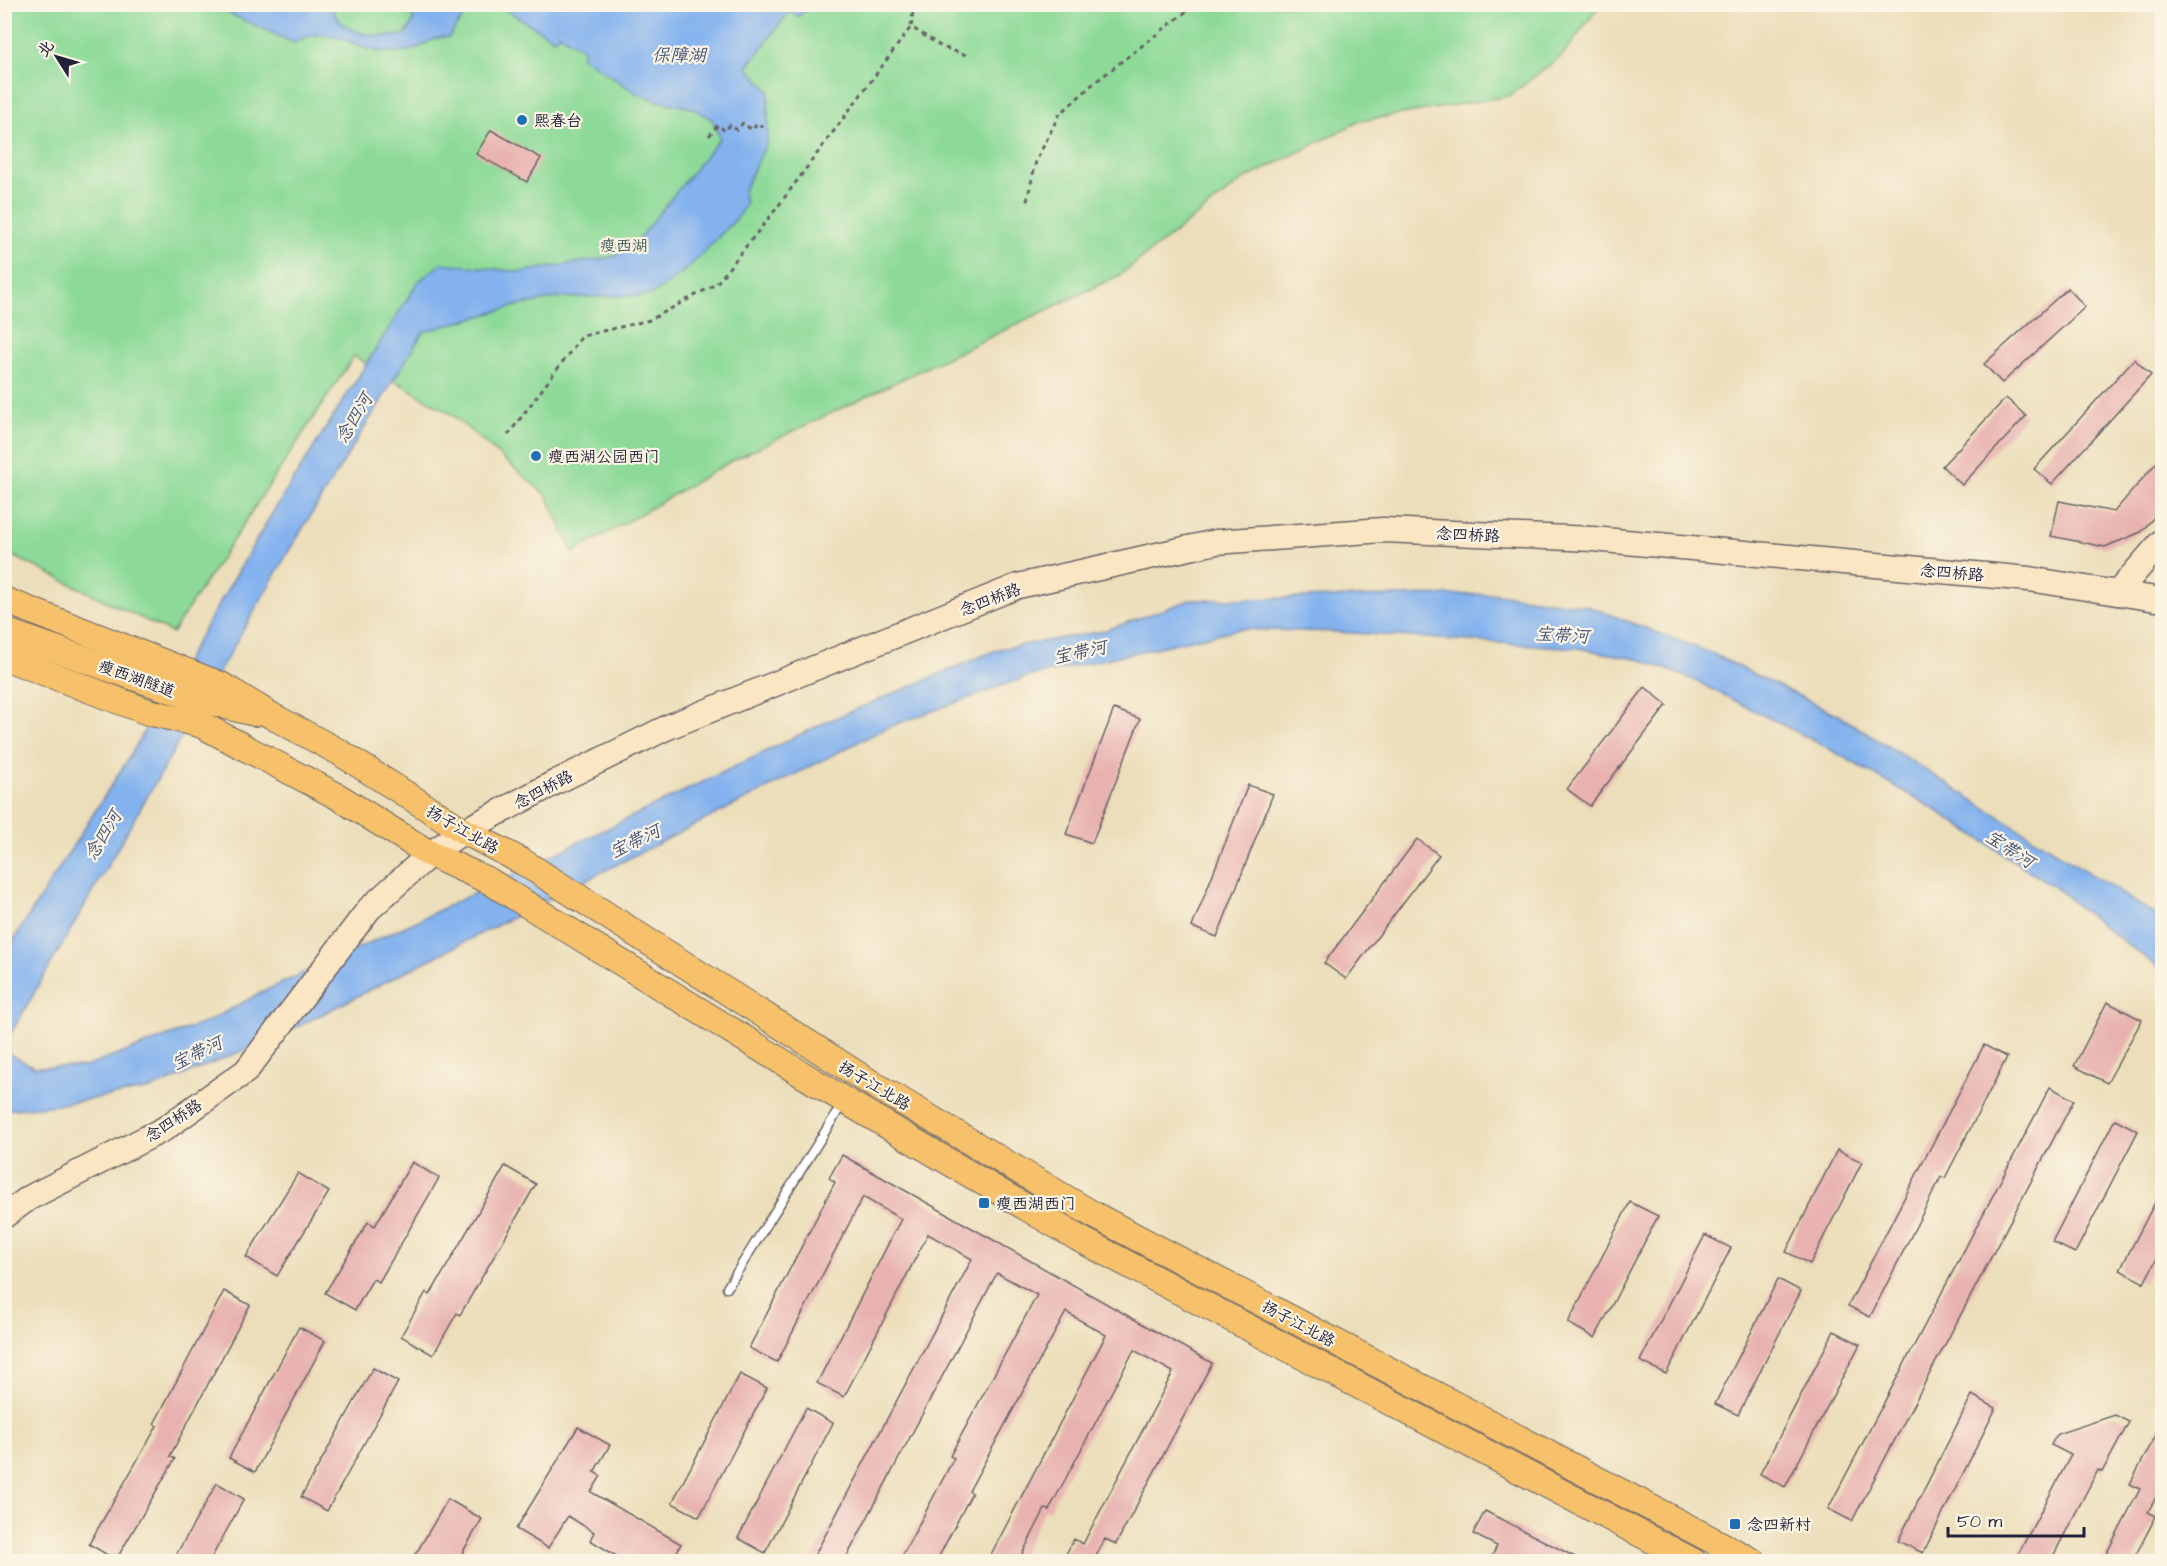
<svg xmlns="http://www.w3.org/2000/svg" width="2167" height="1566" font-family="'Architects Daughter','LXGW WenKai TC',sans-serif">
<rect width="100%" height="100%" fill="#fcf5e5"/>
<filter id="ink" filterUnits="userSpaceOnUse"><feTurbulence type="fractalNoise" baseFrequency=".0167" numOctaves="2"/><feDisplacementMap in="SourceGraphic" scale="12" xChannelSelector="R" yChannelSelector="G"/><feConvolveMatrix kernelMatrix="1 2 1 2 8 2 1 2 1" color-interpolation-filters="sRGB"/></filter>
<filter id="wash" filterUnits="userSpaceOnUse"><feTurbulence type="fractalNoise" baseFrequency=".008" numOctaves="4" result="noise"/><feDisplacementMap in="SourceGraphic" scale="24" xChannelSelector="R" yChannelSelector="G"/><feGaussianBlur stdDeviation="1.35" result="paint"/><feColorMatrix in="noise" values="0 0 0 0 0 0 0 0 0 0 0 0 0 0 0 0 0 1.4 0 .05"/><feComposite in="paint" operator="in"/></filter>
<g filter="url(#wash)">
<rect width="100%" height="100%" fill="#ecdeba"/>
<polygon fill="#8dda98" stroke="#587e6a" stroke-width="1.5" points="4,5 1600,5 1563,55 1509,96 1360,121 1243,180 1120,275 733,460 573,553 547,496 451,414 354,356 172,633 5,552"/>
<g fill="#83b2ee" stroke="#526a94" stroke-width="1.5">
<polygon points="496,4 812,5 799,16 789,12 747,67 769,90 767,142 743,192 746,203 737,218 688,268 652,295 557,298 516,306 423,332 290,549 10,1035 9,1054 34,1067 85,1067 209,1021 260,993 419,920 826,722 999,649 1103,631 1190,600 1497,594 1587,606 1711,653 1838,715 2162,919 2162,970 2079,908 2062,892 1936,810 1826,747 1694,680 1642,660 1578,648 1337,632 1239,629 1026,677 886,728 285,1033 151,1089 50,1106 5,1110 4,955 130,756 268,520 418,282 442,263 520,272 613,257 633,246 720,138 712,119 692,108 658,101 636,93 581,56 584,50 559,34 554,39"/>
<path d="M202,5H331C339,36 378,38 405,35L413,22L412,5H471L449,37C431,37 433,41 419,47C409,52 398,52 387,52C350,51 334,20 294,43L219,9Z"/>
</g>
<g id="blocks">
<g fill="#e8b2b0">
<polygon points="491,130 541,158 527,182 476,154"/>
<polygon points="2068,288 2085,307 2002,383 1984,364"/>
<polygon points="2134,359 2151,375 2052,484 2034,469"/>
<polygon points="2006,398 2026,416 1962,485 1942,466"/>
<polygon points="2163,455 2163,507 2141,532 2105,547 2051,536 2059,501 2114,512"/>
<polygon points="1645,687 1667,705 1590,806 1567,789"/>
<polygon points="1114,709 1140,719 1092,843 1066,834"/>
<polygon points="1248,785 1273,794 1217,937 1192,927"/>
<polygon points="1417,839 1439,855 1346,979 1324,963"/>
<polygon points="2107,1002 2142,1020 2107,1083 2074,1066"/>
<polygon points="1984,1045 2007,1057 1945,1178 1941,1177 1870,1317 1848,1306"/>
<polygon points="2050,1087 2074,1100 1852,1521 1828,1509"/>
<polygon points="2115,1119 2138,1131 2075,1253 2052,1242"/>
<polygon points="1837,1150 1862,1162 1810,1264 1786,1252"/>
<polygon points="842,1155 1212,1363 1116,1544 1105,1539 1093,1562 1062,1562 1074,1539 1083,1544 1173,1372 1134,1350 1049,1510 1045,1509 1018,1562 987,1562 1106,1335 1066,1312 969,1491 972,1493 936,1562 899,1562 954,1458 950,1456 1037,1295 997,1273 844,1562 811,1562 972,1259 928,1234 844,1397 817,1383 901,1219 863,1197 777,1362 749,1348 835,1182 829,1178"/>
<polygon points="412,1162 439,1178 379,1282 373,1279 355,1310 325,1293 368,1222 375,1226"/>
<polygon points="505,1166 536,1184 460,1315 457,1313 433,1355 401,1336 426,1292 430,1295"/>
<polygon points="298,1173 329,1192 277,1276 246,1257"/>
<polygon points="2163,1187 2163,1247 2144,1283 2120,1270"/>
<polygon points="1630,1202 1658,1216 1595,1338 1568,1323"/>
<polygon points="1705,1235 1731,1248 1666,1374 1640,1361"/>
<polygon points="1778,1279 1801,1291 1738,1415 1715,1404"/>
<polygon points="224,1291 250,1305 170,1456 175,1459 116,1560 89,1544 157,1426 154,1424"/>
<polygon points="299,1327 325,1341 255,1472 229,1458"/>
<polygon points="1834,1331 1860,1344 1785,1487 1760,1474"/>
<polygon points="373,1368 398,1382 327,1511 301,1497"/>
<polygon points="740,1374 767,1388 699,1517 672,1503"/>
<polygon points="1972,1395 1996,1408 1923,1553 1898,1541"/>
<polygon points="806,1408 833,1423 765,1553 738,1538"/>
<polygon points="2115,1415 2129,1422 2102,1472 2098,1470 2050,1562 2014,1562 2071,1455 2051,1445 2057,1434"/>
<polygon points="2163,1422 2163,1484 2148,1512 2156,1516 2132,1562 2102,1562 2140,1489 2130,1484"/>
<polygon points="578,1427 610,1445 594,1472 601,1476 591,1492 681,1544 671,1562 626,1562 590,1540 594,1532 568,1516 548,1548 516,1529"/>
<polygon points="217,1483 244,1499 209,1562 172,1562"/>
<polygon points="448,1499 482,1519 457,1562 411,1562"/>
<polygon points="1485,1511 1585,1562 1489,1562 1497,1546 1473,1534"/>
</g>
</g>
</g>
<g filter="url(#ink)">
<use href="#blocks" fill-opacity="0" stroke="#696467" stroke-width="1.5"/>
<g fill="none" stroke-linecap="round" stroke-linejoin="round">
<g stroke="#696467" stroke-width="11">
<polyline id="lane" points="727,1288 843,1103"/>
</g>
<g stroke="#696467" stroke-width="27">
<g id="secondary">
<polyline points="2117,593 2162,541"/>
<polyline points="4,1216 29,1198 164,1129 246,1071 369,909 430,854 464,831 556,782 668,727 1018,586 1216,542 1383,530 1593,539 2029,579 2162,600"/>
</g>
</g>
<g stroke="#696467" stroke-width="28">
<g id="primary">
<polyline points="4,600 221,685 272,716 339,752 464,831 523,862 871,1083 1094,1215 1754,1562"/>
<path d="M4,631C88,659 169,694 255,713"/>
<polyline points="4,657 148,712 200,724 337,796 430,854 489,881 844,1100 1078,1238 1694,1562"/>
</g>
</g>
<g stroke="#696467" stroke-width="3" stroke-dasharray="4.5 4.5" stroke-linecap="butt">
<polyline points="914,4 911,27 942,47 966,55"/>
<polyline points="709,136 718,125 725,131 730,125 737,130 743,123 752,130 758,123 765,129"/>
<polyline points="1027,201 1036,161 1059,115 1094,83 1196,4"/>
<polyline points="508,435 582,336 650,320 716,284 776,209 911,27"/>
</g>
<use href="#lane" stroke="#fff" stroke-width="8"/>
<use href="#secondary" stroke="#fbe6c4" stroke-width="24"/>
<use href="#primary" stroke="#f6c16b" stroke-width="26"/>
</g>
</g>
<g fill="#1f6fb2" stroke="#fcf5e5" stroke-width="2">
<circle cx="522" cy="120" r="6"/>
<circle cx="536" cy="456" r="6"/>
<rect x="978" y="1197" width="12" height="12" rx="3"/>
<rect x="1729" y="1518" width="12" height="12" rx="3"/>
</g>
<g text-anchor="middle" stroke-width="4.5" stroke-linejoin="round" paint-order="stroke">
<g font-size="16" fill="#22223b" stroke="#fcf5e5" text-anchor="start">
<text x="534" y="126">熙春台</text>
<text x="548" y="462">瘦西湖公园西门</text>
<text x="996" y="1209">瘦西湖西门</text>
<text x="1747" y="1530">念四新村</text>
</g>
<g font-size="16" fill="#425957" stroke="#fcf5e5">
<text x="624" y="251">瘦西湖</text>
</g>
<g font-size="16" fill="#22223b" stroke="#fcf5e5">
<text transform="translate(1468 534) rotate(3)" y="6">念四桥路</text>
<text transform="translate(1952 572) rotate(5)" y="6">念四桥路</text>
<text transform="translate(990 599) rotate(-21)" y="6">念四桥路</text>
<text transform="translate(137 678) rotate(20)" y="6">瘦西湖隧道</text>
<text transform="translate(543 789) rotate(-28)" y="6">念四桥路</text>
<text transform="translate(463 829) rotate(30)" y="6">扬子江北路</text>
<text transform="translate(875 1085) rotate(31)" y="6">扬子江北路</text>
<text transform="translate(173 1120) rotate(-33)" y="6">念四桥路</text>
<text transform="translate(1299 1323) rotate(28)" y="6">扬子江北路</text>
</g>
<g font-size="18" font-style="italic" fill="#44547a" stroke="#fcf5e5">
<text x="679" y="61">保障湖</text>
<text transform="translate(354 418) rotate(-59)" y="6">念四河</text>
<text transform="translate(1562 635) rotate(3)" y="6">宝带河</text>
<text transform="translate(1080 652) rotate(-12)" y="6">宝带河</text>
<text transform="translate(103 835) rotate(-59)" y="6">念四河</text>
<text transform="translate(635 841) rotate(-26)" y="6">宝带河</text>
<text transform="translate(2010 849) rotate(33)" y="6">宝带河</text>
<text transform="translate(197 1053) rotate(-26)" y="6">宝带河</text>
</g>
</g>
<rect width="2167" height="1566" fill="none" stroke="#fcf5e5" stroke-width="24"/>
<g transform="translate(57 57) rotate(307)" stroke="#fcf5e5" stroke-width="4.5" paint-order="stroke">
<path d="M0-4.5L10 22L0 15L-10 22Z" fill="#22223b"/>
<text y="-9" font-size="16" font-weight="bold" text-anchor="middle" fill="#22223b">北</text>
</g>
<path d="M1948 1527v9h136v-9" fill="none" stroke="#22223b" stroke-width="3"/>
<text x="1957" y="1527" font-size="18" fill="#22223b" stroke="#fcf5e5" stroke-width="4.5" paint-order="stroke">50 m</text>
</svg>
